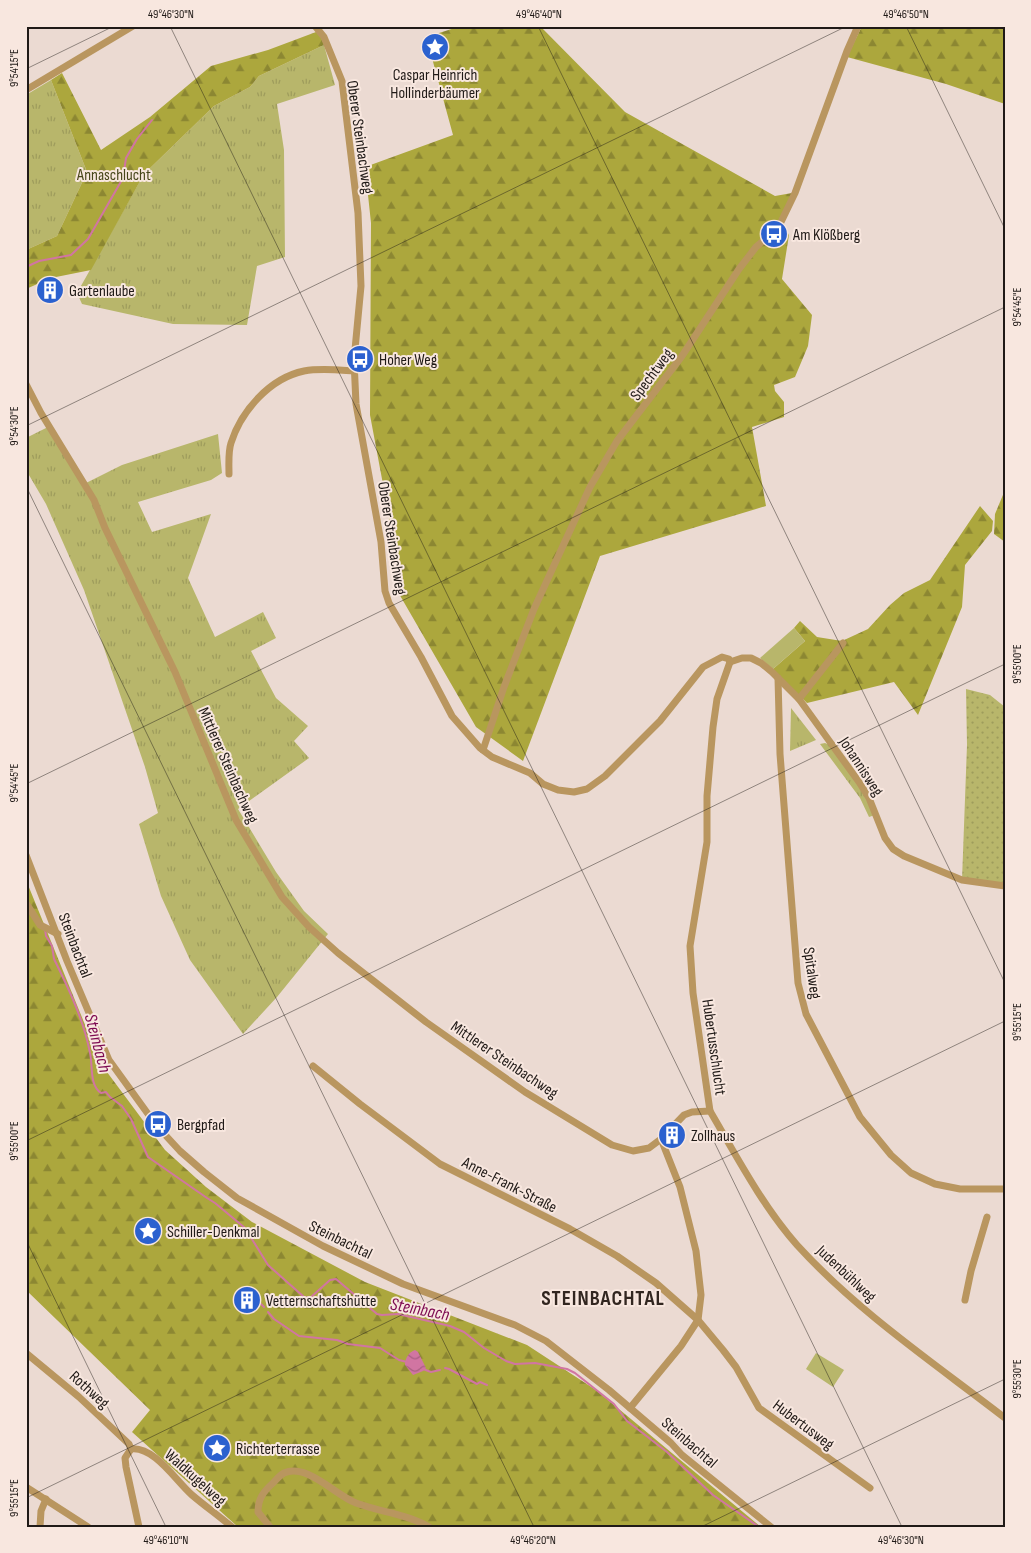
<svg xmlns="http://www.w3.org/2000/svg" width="1031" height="1553" font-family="'Sofia Sans Condensed',sans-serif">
<defs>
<pattern id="grass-tufts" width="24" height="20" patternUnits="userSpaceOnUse" patternTransform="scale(1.25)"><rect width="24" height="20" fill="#b8b66b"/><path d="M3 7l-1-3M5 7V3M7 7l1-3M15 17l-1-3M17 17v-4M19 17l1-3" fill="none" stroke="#9e9c5c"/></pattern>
<pattern id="forest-firs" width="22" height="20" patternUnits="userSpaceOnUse" patternTransform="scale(1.25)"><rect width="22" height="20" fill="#aca73d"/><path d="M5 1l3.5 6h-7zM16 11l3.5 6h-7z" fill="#8c8732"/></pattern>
<pattern id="garden-dots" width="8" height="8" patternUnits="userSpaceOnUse" patternTransform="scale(1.25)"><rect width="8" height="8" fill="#b8b66b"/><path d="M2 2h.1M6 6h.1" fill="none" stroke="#9e9c5c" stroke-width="1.8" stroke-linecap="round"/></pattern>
<pattern id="water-waves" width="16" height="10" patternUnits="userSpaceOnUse" patternTransform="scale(1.25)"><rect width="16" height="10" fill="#d175a2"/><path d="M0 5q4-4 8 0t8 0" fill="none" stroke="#a95f83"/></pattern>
</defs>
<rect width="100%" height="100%" fill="#ebdad2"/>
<g fill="url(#grass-tufts)">
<polygon points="324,45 335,85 277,104 284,150 285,257 257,266 247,325 173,324 82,304 77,293 144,174 214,106 250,87 259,76"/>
<polygon points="51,80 87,172 57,236 26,250 26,95"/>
<polygon points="48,427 86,483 122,465 218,434 222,473 211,480 138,502 152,532 211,514 188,578 215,637 263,612 276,638 251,651 276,698 308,726 294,741 309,758 238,809 276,872 304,911 328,934 277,997 243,1034 190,960 161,896 139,824 158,813 145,767 84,590 46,504 26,470 26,438"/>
<polygon points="791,708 816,740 790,751"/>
<polygon points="825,743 832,746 859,782 875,815 869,817 860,798 820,744"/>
</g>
<g fill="url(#forest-firs)">
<polygon points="461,26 540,26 625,112 775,196 792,193 780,219 789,235 782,279 812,315 808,346 795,377 774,385 775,391 784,402 784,417 752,427 766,506 600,556 523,761 476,727 398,592 388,511 370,415 371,223 365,167 453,135 432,58 439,33"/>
<polygon points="862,26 1005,26 1005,104 946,84 847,57"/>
<polygon points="316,32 321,37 324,45 259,76 250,87 214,106 144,174 91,270 51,278 26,289 26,250 57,236 87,172 51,80 62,73 101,150 150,117 211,66 268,50"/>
<polygon points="1005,490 1005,542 994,534 995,514"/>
<polygon points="980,506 993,521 992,531 965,565 962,607 918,715 894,682 807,703 773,669 805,641 794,628 800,621 817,637 842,641 868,629 890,605 904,593 930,580"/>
<polygon points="26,880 101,1064 165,1150 206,1187 252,1222 365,1282 527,1345 596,1390 761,1527 238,1527 132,1432 150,1410 26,1290"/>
</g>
<g fill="#b8b66b">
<polygon points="794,628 805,641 773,669 760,658"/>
<polygon points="816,1353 844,1370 833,1387 806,1369"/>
</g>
<polygon fill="url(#garden-dots)" points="966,689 990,695 1005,707 1005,886 962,880 967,745"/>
<path fill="url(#water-waves)" d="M415,1350L418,1352L426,1368L423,1371L413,1375L405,1365C405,1358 409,1352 415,1350Z"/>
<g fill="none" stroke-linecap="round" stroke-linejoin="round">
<g stroke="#d175a2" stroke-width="2">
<polyline points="26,267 39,261 71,255 88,239 123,178 126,158 137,139 152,120"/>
<path d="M45,929L46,936L52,946L54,959C69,989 84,1021 90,1053C93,1065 89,1085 101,1093L106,1092L110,1097L122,1106L131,1119L148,1157L207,1198L215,1203L245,1228L268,1265L304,1297L310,1298L330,1280L336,1279L377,1314L382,1315L398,1314L450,1326L464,1332L484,1348L506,1361L515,1364L535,1363L567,1369L575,1373L614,1404L627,1421L667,1452L713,1495L759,1527"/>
<polyline points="254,1296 258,1299"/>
<polyline points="261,1304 264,1307"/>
<polyline points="268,1312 274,1319 299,1336 337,1340 348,1344 380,1348 399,1360 407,1362"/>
<polyline points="445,1368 449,1369 477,1384 480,1382 487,1385"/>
<polyline points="423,1369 431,1372 440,1370"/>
</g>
<g stroke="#b9965f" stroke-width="7">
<polyline points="315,26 324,37 342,81 358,213 361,286 354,360 356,404 381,542 385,591 389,603 421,657 452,716 480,748 492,757 530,773 543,784 558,790 574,792 587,789 605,776 660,721 703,667 722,657 729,659 730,662"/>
<polyline points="26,90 133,26"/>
<polyline points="26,384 41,413 94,500 105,528 175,672 236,820 282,897 309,927 338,953 426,1022 525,1092 612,1145 633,1151 649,1148 661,1139"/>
<path d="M229,474C229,465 228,452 231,443C241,411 270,378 304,371C321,368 338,370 354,371"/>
<polyline points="730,662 742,658 751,658 761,663 772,672 799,699 859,782 869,798 885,838 893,849 904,856 962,880 1005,886"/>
<polyline points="778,678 780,754 798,983 806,1014 860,1117 891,1155 911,1173 935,1184 960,1189 1005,1189"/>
<polyline points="799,699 843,643"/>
<polyline points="483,750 504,687 534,609 590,487 617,441 682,356 739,269 756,247 775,231 781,222 795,193 847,51 858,26"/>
<polyline points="26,855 67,961 109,1060 156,1125 180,1151 204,1172 237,1198 323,1246 403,1284 515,1325 546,1341 609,1390 671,1443 682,1455 771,1527"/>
<polyline points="26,903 40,925 58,934"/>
<polyline points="313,1066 360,1104 440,1164 570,1229 617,1256 656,1283 698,1320 723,1350 736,1367 759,1408 870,1488"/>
<path d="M710,1111C737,1157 762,1205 797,1245C858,1312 934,1363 1005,1418"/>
<polyline points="965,1300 971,1271 987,1217"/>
<polyline points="26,1353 79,1397 129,1444 131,1449"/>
<polyline points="630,1408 681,1346 698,1320 701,1295 696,1251 680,1187 661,1139 684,1115 692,1112 710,1111 693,993 690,946 707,842 707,796 713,727 717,699 730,662"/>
<path d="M131,1449C154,1446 176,1481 192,1495C205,1506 219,1516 232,1527"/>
<polyline points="131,1449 125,1458 126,1467 139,1527"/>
<polyline points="26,1487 88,1527"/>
<polyline points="40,1527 41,1511 46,1499"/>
<path d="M270,1527L258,1512C258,1499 263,1492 273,1483C276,1480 280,1475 284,1473C307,1463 335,1495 356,1503C380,1512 407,1514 429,1527"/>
</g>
</g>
<path fill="none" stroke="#201a17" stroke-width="1" stroke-opacity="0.45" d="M170,26L902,1527M538,26L1005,983M906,26L1005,229M26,69L114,26M26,426L847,26M26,486L534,1527M26,784L1005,307M26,1141L1005,664M26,1240L166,1527M26,1498L1005,1021M701,1527L1005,1379"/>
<defs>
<g id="sight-disc" transform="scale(1.4375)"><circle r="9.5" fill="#2b61cf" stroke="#f8e7df"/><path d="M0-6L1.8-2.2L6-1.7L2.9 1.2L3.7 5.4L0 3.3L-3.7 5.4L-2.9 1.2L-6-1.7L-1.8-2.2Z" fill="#fff"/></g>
<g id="bus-disc" transform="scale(1.4375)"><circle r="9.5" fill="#2b61cf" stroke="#f8e7df"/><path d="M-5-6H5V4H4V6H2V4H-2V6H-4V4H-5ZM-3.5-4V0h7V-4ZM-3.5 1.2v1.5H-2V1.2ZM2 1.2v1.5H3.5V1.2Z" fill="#fff"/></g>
<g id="building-disc" transform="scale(1.4375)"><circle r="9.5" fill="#2b61cf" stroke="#f8e7df"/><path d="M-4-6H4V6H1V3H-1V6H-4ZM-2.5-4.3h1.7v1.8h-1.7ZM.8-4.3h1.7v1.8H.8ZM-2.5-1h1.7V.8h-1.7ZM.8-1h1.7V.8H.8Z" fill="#fff"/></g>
</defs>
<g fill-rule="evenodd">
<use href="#sight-disc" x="435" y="47"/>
<use href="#bus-disc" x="774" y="234"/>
<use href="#building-disc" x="50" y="290"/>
<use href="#bus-disc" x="360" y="359"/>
<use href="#bus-disc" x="158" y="1124"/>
<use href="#building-disc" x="672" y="1135"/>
<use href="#sight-disc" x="148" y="1231"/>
<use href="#building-disc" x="247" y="1300"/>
<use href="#sight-disc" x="217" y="1448"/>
</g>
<g text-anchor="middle" stroke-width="4" stroke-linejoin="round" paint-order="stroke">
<g font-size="16" fill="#201a17" stroke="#f8e7df" text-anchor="start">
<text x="435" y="80" text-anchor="middle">Caspar Heinrich<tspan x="435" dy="18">Hollinderbäumer</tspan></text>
<text x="793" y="240">Am Klößberg</text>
<text x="69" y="296">Gartenlaube</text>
<text x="379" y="365">Hoher Weg</text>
<text x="177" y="1130">Bergpfad</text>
<text x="691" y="1141">Zollhaus</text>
<text x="167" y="1237">Schiller-Denkmal</text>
<text x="266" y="1306">Vetternschaftshütte</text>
<text x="236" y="1454">Richterterrasse</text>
</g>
<g font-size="16" fill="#201a17" stroke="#f8e7df">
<text transform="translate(361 137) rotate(82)" y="6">Oberer Steinbachweg</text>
<text transform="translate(651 374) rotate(-53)" y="6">Spechtweg</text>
<text transform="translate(393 538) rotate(81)" y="6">Oberer Steinbachweg</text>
<text transform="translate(229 765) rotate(66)" y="6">Mittlerer Steinbachweg</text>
<text transform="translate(862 766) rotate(57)" y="6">Johannisweg</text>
<text transform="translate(76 945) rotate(69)" y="6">Steinbachtal</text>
<text transform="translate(813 973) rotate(82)" y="6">Spitalweg</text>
<text transform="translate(715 1047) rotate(82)" y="6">Hubertusschlucht</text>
<text transform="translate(505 1059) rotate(34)" y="6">Mittlerer Steinbachweg</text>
<text transform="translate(510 1184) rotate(27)" y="6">Anne-Frank-Straße</text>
<text transform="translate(341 1239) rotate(26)" y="6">Steinbachtal</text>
<text transform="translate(847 1273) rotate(43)" y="6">Judenbühlweg</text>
<text transform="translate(90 1389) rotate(42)" y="6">Rothweg</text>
<text transform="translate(804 1424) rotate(37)" y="6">Hubertusweg</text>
<text transform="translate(690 1442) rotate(41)" y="6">Steinbachtal</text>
<text transform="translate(196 1477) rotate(42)" y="6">Waldkugelweg</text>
</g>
<g font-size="16" fill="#47461a" stroke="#f8e7df">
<text x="114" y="180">Annaschlucht</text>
</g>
<g font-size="18" font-style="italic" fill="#7d0a51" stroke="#f8e7df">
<text transform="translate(98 1043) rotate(75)" y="6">Steinbach</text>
<text transform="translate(420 1309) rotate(11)" y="6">Steinbach</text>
</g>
<g font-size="21" font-weight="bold" letter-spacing="1" fill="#322620" stroke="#f8e7df">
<text x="603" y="1305">STEINBACHTAL</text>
</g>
</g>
<rect width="1031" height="1553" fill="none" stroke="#f8e7df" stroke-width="55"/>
<rect x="28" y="28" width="976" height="1498" fill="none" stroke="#201a17" stroke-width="2"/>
<g font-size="12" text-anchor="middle" fill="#201a17">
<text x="171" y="18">49°46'30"N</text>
<text x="539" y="18">49°46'40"N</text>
<text x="906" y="18">49°46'50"N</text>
<text transform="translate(14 68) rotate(-90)" y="4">9°54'15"E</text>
<text transform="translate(1017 307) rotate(-90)" y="4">9°54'45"E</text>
<text transform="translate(14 426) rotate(-90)" y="4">9°54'30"E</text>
<text transform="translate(1017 664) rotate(-90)" y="4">9°55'00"E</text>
<text transform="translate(14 783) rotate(-90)" y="4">9°54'45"E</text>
<text transform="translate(1017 1022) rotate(-90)" y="4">9°55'15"E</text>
<text transform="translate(14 1141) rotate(-90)" y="4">9°55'00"E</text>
<text transform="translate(1017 1379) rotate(-90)" y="4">9°55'30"E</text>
<text transform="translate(14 1498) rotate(-90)" y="4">9°55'15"E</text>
<text x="166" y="1544">49°46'10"N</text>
<text x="533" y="1544">49°46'20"N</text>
<text x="901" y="1544">49°46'30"N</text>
</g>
</svg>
